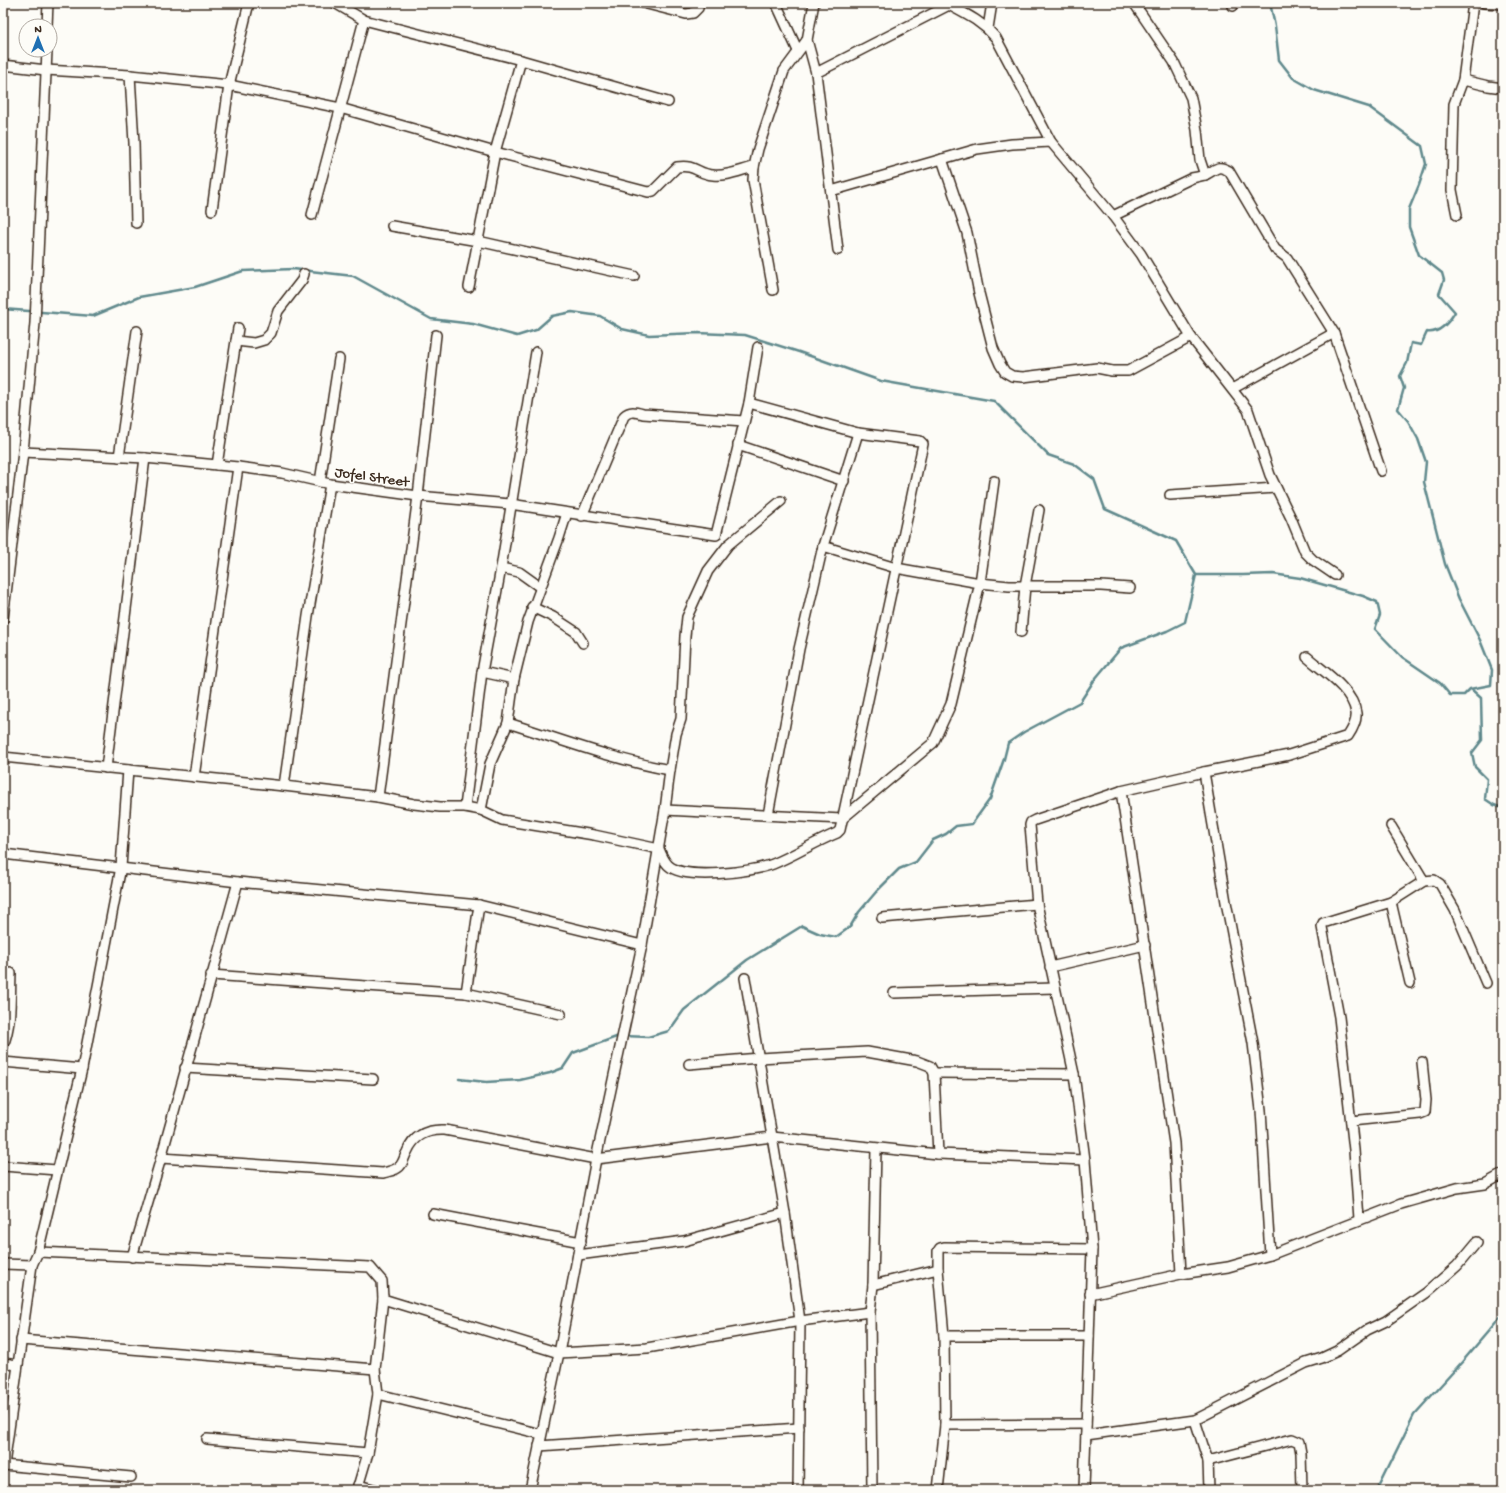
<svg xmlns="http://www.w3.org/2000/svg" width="1506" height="1493" font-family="'Gochi Hand',sans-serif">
<rect width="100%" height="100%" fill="#fdfcf7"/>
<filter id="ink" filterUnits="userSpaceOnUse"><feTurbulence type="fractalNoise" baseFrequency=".025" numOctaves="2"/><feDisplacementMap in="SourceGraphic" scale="8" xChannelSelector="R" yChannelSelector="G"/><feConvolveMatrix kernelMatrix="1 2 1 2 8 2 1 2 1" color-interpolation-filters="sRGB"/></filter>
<g filter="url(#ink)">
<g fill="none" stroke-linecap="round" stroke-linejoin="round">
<g stroke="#60898c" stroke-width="2.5">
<polyline points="3,309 93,316 139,297 195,287 243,271 293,269 353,276 431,319 473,324 517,336 536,330 552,316 572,312 600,316 622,329 649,335 698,333 745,335 799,352 881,381 994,401 1048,455 1074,464 1094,479 1105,509 1176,541 1196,575 1185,622 1167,631 1121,648 1095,679 1080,702 1024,732 1008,743 1004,759 990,799 972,824 956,826 946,834 933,840 916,862 899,869 876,892 859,912 850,927 836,937 820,934 802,926 747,960 684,1010 669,1031 648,1037 624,1036"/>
<path d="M1196,575H1243L1273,574L1300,578L1363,596L1377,602L1380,615L1375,629L1402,657L1440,683L1450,695H1464L1470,689L1491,685L1492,670L1480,640L1459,599L1445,564L1424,482L1426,462L1418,439L1408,421L1398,409L1404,388L1400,376L1407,363L1411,343L1421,345L1427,332C1440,334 1449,322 1455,312L1439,294L1444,280L1442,273L1419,255L1409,227V209L1419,185L1426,164L1422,146L1369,107L1314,90L1293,78L1279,60L1275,26L1270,3"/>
<polyline points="1471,689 1481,698 1482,740 1472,753 1475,767 1487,779 1485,799 1494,805 1503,808"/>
<polyline points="459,1079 486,1082 520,1080 550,1073 563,1068 573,1053 619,1036"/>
<polyline points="1377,1490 1414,1415 1462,1362 1503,1314"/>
</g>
<g stroke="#3b2a1e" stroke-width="12">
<g id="street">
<polyline points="335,3 364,20 521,60 668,102"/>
<polyline points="643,3 686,14 693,13 698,8 699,3"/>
<polyline points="776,3 798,51"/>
<polyline points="814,3 807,40 816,73 838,250"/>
<polyline points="1134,3 1174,62 1191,98 1197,130 1200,160 1205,175"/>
<polyline points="1232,3 1233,6"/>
<polyline points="1484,3 1503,4"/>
<path d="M949,5C968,15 982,22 996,38L1051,142"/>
<polyline points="47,26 48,3"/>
<polyline points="988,28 992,3"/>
<path d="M3,65L46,70L130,75L229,85L340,108L495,152L648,192L653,191L677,167C696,164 697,174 713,175C726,177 741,170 754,167"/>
<polyline points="816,73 953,3"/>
<polyline points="130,75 134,143 136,223"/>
<polyline points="1463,80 1488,86 1503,88"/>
<polyline points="942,159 967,233 979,293 993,348 1000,364 1005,372 1012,376 1023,377 1097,368 1112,371 1128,371 1191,337"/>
<polyline points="831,191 977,149 1012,144 1051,142 1113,216 1141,254 1191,337 1248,410 1270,475 1291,518 1305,552 1313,560 1335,575"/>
<polyline points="212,210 229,85 249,3"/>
<polyline points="312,215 364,20"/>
<polyline points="1457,215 1452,190 1454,104 1463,80 1473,3"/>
<path d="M1113,216L1192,178C1197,177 1201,176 1205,175C1216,170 1217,164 1229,171L1275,249L1287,258L1334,333L1381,471"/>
<polyline points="392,226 478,241 634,276"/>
<polyline points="469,287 495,152 521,60"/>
<polyline points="773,290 753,180 754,167 758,149 784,71 807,40"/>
<polyline points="236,341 254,343 264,340 271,333 278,311 302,280 304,274"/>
<polyline points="1232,389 1334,333"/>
<polyline points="738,445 844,481"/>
<polyline points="23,452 145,458 238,467 282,473 330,484 418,496 510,504 716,535 749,403 758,347"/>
<polyline points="119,457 137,331"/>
<polyline points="217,465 238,328"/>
<polyline points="320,482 339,359"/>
<polyline points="1170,495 1276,488"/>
<path d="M582,516L624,416C630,410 636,412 643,414L744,421"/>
<polyline points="823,546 896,568 980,583 1009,586 1101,586 1130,588"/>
<polyline points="501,568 519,572 540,587"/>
<polyline points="532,607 553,617 576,632 583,643"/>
<polyline points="3,619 23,452 35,323 47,50"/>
<polyline points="1021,632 1025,586 1039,510"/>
<polyline points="482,672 514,679 508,723"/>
<polyline points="514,679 528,622 559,538 567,513"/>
<path d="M3,757L284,786L378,797L414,804L440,807H465L481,810L502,820L594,835L659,849C661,854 664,861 668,865C684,881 753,872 773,864C795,855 815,842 837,833L840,830L923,444L920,441L858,433L749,403"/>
<polyline points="106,768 145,458"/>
<polyline points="1204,772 1226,902 1253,1043 1261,1110 1270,1255"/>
<polyline points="194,777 238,467"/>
<polyline points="284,786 308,616 330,484"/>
<polyline points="1121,791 1174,1143 1181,1274"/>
<polyline points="378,797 418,496 436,335"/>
<polyline points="465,807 482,672 501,568 536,352"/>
<path d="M481,810L490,764L508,723C562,740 615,760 670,770"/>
<polyline points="665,810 842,819 933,743 951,704 980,583 994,481"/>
<polyline points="768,815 799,649 823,546 858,433"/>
<polyline points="1391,826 1424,881"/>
<polyline points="3,854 238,882 479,905 642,945"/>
<polyline points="1391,902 1410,983"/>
<polyline points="882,918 1037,904"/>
<polyline points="1050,967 1145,945"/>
<polyline points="211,975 466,993 561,1014"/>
<polyline points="745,978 785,1213 800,1321 798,1490"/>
<polyline points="466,993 479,905"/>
<polyline points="894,993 1055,988"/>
<path d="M3,1045C12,1025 10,995 11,973"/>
<polyline points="3,1062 82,1069"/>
<polyline points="689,1064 759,1058 867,1052 917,1061 930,1066 934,1073 938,1154"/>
<polyline points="185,1068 373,1079"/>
<polyline points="934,1073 1074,1074"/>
<polyline points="1351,1121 1420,1114 1425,1112 1426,1100 1422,1062"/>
<path d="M161,1158L383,1173C390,1171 399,1170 402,1163C404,1160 405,1155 407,1152C414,1135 427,1129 445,1130L596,1159L772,1137L938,1154L1085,1160"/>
<polyline points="3,1166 57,1170"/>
<polyline points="433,1214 581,1242"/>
<polyline points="1359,1219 1354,1150 1339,1017 1322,927 1323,923 1391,902 1424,881 1434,880 1440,884 1455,910 1486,983"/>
<polyline points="38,1252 370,1267 382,1281 383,1299 375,1369 378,1394 368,1453 357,1490"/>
<polyline points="578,1255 684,1241 785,1213"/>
<polyline points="132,1257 161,1158 238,882"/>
<polyline points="3,1264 32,1265"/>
<polyline points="873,1285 938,1269"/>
<polyline points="1090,1294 1181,1274 1228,1267 1270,1255 1401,1204 1457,1188 1485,1184 1503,1174"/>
<polyline points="383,1299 559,1353 647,1348 800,1321 870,1312"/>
<polyline points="944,1336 1089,1336"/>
<polyline points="21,1340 375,1369"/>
<polyline points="3,1363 17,1365"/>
<polyline points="378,1394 541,1434"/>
<polyline points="1195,1420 1208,1461 1209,1490"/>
<polyline points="945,1425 1086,1424"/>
<polyline points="1086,1435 1195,1420 1306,1363 1322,1358 1337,1351 1367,1330 1386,1321 1426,1293 1457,1266 1477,1242"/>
<polyline points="207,1439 368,1453"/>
<polyline points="539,1446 799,1428"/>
<polyline points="1208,1461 1292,1439 1299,1442 1301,1453 1302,1490"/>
<polyline points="3,1465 131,1477"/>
<polyline points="4,1465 32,1265 38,1252 82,1069 121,867 128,770"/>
<polyline points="358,1485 377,1490"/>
<polyline points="530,1490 559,1353 596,1159 642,945 665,810 670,770 676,734 681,719 685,636 687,617 708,571 728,545 781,501"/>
<polyline points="872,1490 870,1312 873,1285 876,1149"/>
<polyline points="938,1490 945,1425 944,1336 938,1269 938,1251 940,1248 944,1247 1092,1249"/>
<path d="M1084,1490L1092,1249L1085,1160L1074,1074L1037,904L1030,825L1031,822L1035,820L1121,791L1204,772L1289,755L1348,736C1352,730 1357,720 1356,713C1353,690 1323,671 1307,657"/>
</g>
</g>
<use href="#street" stroke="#fdfcf7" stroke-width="9"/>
</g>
</g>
<g text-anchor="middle" stroke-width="3.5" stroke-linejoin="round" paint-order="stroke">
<g font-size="15" fill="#3b2a1e" stroke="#fdfcf7">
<text transform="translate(372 476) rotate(8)" y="5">Jofel Street</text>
</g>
</g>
<rect width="1506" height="1493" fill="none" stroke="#fdfcf7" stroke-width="16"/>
<rect x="8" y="8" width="1490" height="1477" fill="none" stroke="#3b2a1e" stroke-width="1.5" filter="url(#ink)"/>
<g transform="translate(38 38)"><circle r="19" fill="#fdfcf7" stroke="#afa8a0"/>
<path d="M0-3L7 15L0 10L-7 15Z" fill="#1f6fb2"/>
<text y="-6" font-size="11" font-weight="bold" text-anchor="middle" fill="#3b2a1e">N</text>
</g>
</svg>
